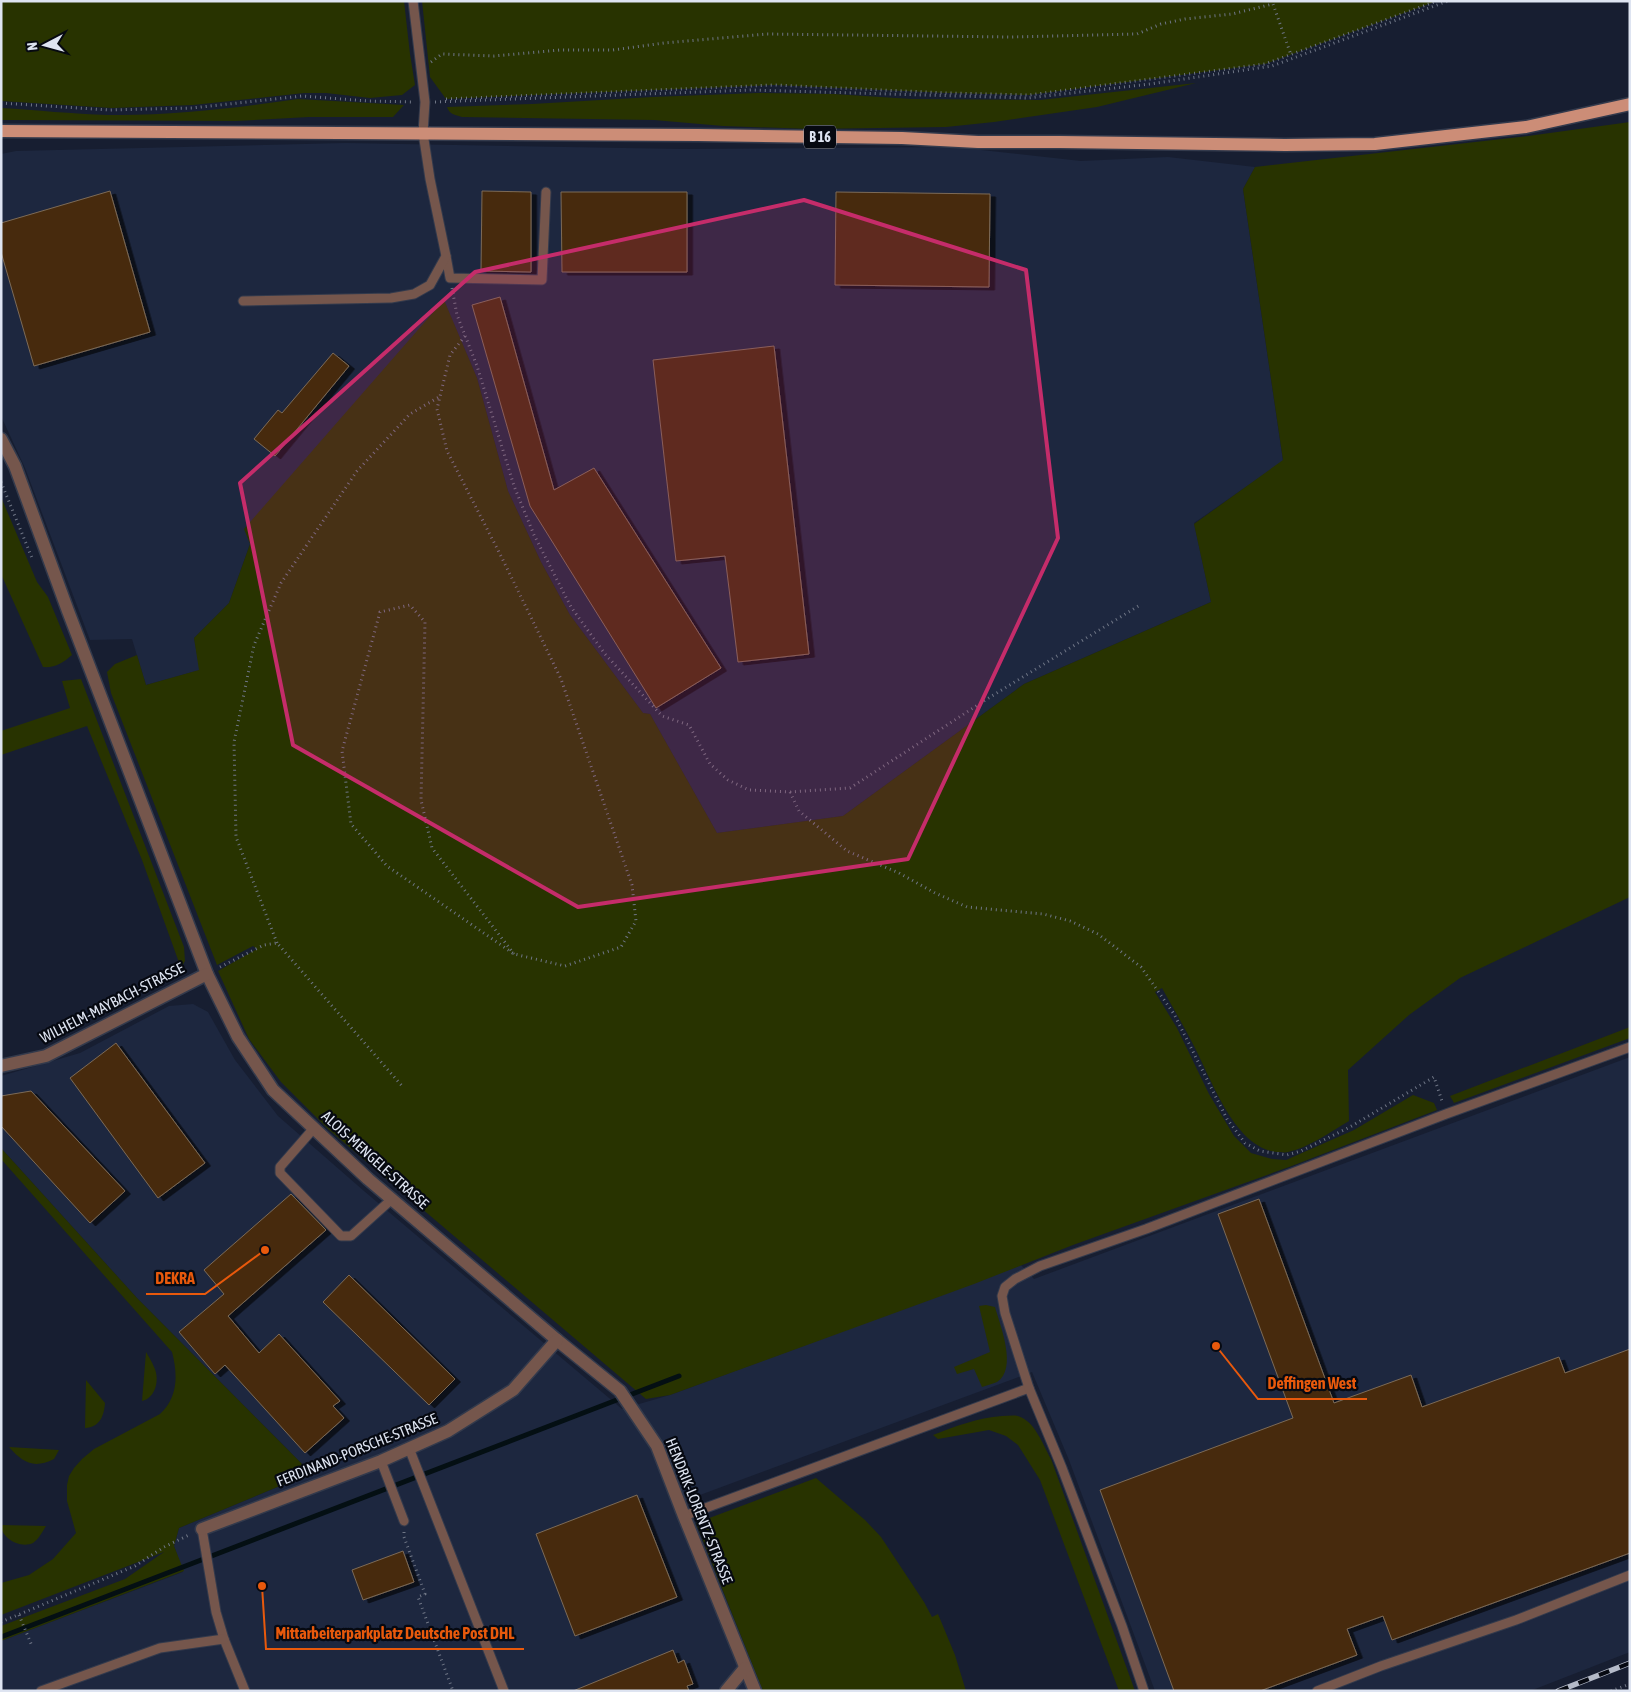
<svg xmlns="http://www.w3.org/2000/svg" width="1631" height="1692" font-family="'Asap Condensed',sans-serif">
<defs>
<filter id="shadow"><feDropShadow dx="5.5" dy="3" stdDeviation="0" flood-color="#0009"/></filter>
</defs>
<rect width="100%" height="100%" fill="#171e31"/>
<g fill="#1d273f">
<polygon points="345,143 682,149 954,147 1081,161 1168,157 1255,167 1243,189 1283,461 1194,523 1211,602 1024,684 843,816 717,833 650,714 643,713 570,615 541,562 508,491 477,378 444,301 250,544 229,603 194,638 200,670 146,685 132,639 90,640 25,468 1,416 1,154 16,151"/>
<polygon points="193,1004 208,1012 235,1060 278,1116 364,1191 622,1409 670,1395 1021,1265 1034,1279 1630,1057 1630,1652 1530,1691 1155,1691 1069,1460 1032,1372 673,1505 751,1691 1,1691 1,1641 183,1572 174,1546 179,1528 311,1473 137,1298 1,1148 1,1076 80,1053 169,1006"/>
</g>
<g fill="#283300">
<polygon points="1,1 404,1 410,54 415,85 402,95 370,98 326,93 304,93 193,105 112,108 1,101"/>
<polygon points="422,1 1437,1 1265,64 1029,95 947,93 774,85 446,99 430,77"/>
<path d="M1196,83L1097,107L994,122L946,127L811,129L723,126L654,120L462,117C455,115 449,114 447,107L532,104L652,97L757,93L833,94L912,99L1040,100Z"/>
<path d="M298,99L404,105L393,117H309L236,121L1,120V108C37,110 72,114 108,115C172,116 235,108 298,99Z"/>
<path d="M1630,122V897L1460,978L1409,1015L1348,1070L1349,1121C1332,1131 1308,1148 1288,1152C1285,1153 1280,1152 1277,1152C1235,1148 1212,1081 1195,1048C1185,1028 1173,1008 1162,988L1155,992L1177,1028L1209,1094L1234,1136L1251,1153L1272,1159L1286,1160L1354,1130L1413,1095L1434,1103L1437,1110L1289,1167L1073,1245L974,1284L670,1395L646,1399L328,1129L281,1082L249,1039L218,971L257,949L253,946L217,965L111,693L107,672L115,664L137,655L146,685L199,670L194,638L229,603L250,544L244,529L444,300L477,378L508,491L541,562L570,615L643,713L650,714L717,833L843,816L1024,684L1211,602L1194,524L1283,460L1243,189L1255,167L1528,136Z"/>
<path d="M1,497L37,582L48,597L72,655C63,663 55,668 43,667L1,574Z"/>
<polygon points="81,679 184,947 185,961 181,968 142,860 87,726 1,755 1,731 70,708 62,681"/>
<polygon points="1630,1027 1630,1038 1454,1103 1450,1096"/>
<path d="M1,1148L137,1298L311,1473L179,1528L174,1546L184,1571L1,1641V1626L125,1579L164,1552L1,1615V1583L29,1575L53,1559L76,1533L67,1501V1485L69,1476L74,1468L82,1459L94,1449L160,1414C178,1397 178,1375 172,1352L1,1159Z"/>
<path d="M986,1305L995,1307C1000,1325 1018,1369 997,1382C993,1384 987,1385 982,1387L974,1369L957,1374L954,1367L990,1352L979,1306Z"/>
<path d="M146,1352C149,1357 152,1362 154,1367C160,1379 156,1398 142,1401Z"/>
<path d="M86,1380L105,1403C104,1416 100,1427 85,1428Z"/>
<path d="M1002,1416C1007,1416 1013,1415 1018,1416C1035,1421 1043,1445 1051,1459L1135,1691H1119L1040,1480L1018,1445L1006,1436L989,1430L938,1439L933,1435C956,1426 977,1418 1002,1416Z"/>
<path d="M9,1447L59,1450L54,1459C34,1469 23,1463 9,1447Z"/>
<polygon points="816,1478 865,1520 881,1537 924,1602 932,1617 938,1614 955,1655 966,1691 763,1691 696,1523"/>
<path d="M1,1525L46,1526C42,1532 39,1539 33,1543C20,1549 1,1538 1,1525Z"/>
</g>
<g fill="none" stroke-linecap="round" stroke-linejoin="round">
<polyline stroke="#040f13" stroke-width="5" points="1,1637 679,1376"/>
</g>
<g fill="#462c0d" stroke="#7d6a57" filter="url(#shadow)">
<polygon points="110,191 150,332 34,366 1,252 1,223"/>
<polygon points="482,191 531,192 531,272 481,271"/>
<polygon points="561,192 687,192 687,272 562,272"/>
<polygon points="836,192 990,194 989,287 835,285"/>
<polygon points="500,297 554,490 594,468 721,668 656,708 530,506 472,305"/>
<polygon points="774,346 809,654 738,662 725,556 676,561 653,360"/>
<polygon points="333,353 349,366 275,456 254,439 278,410 282,413"/>
<polygon points="116,1043 205,1163 158,1198 70,1078"/>
<polygon points="31,1091 125,1191 90,1223 1,1126 1,1096"/>
<polygon points="291,1194 326,1230 228,1316 259,1353 279,1334 340,1401 333,1406 344,1418 305,1453 225,1365 215,1374 179,1332 224,1294 204,1270"/>
<polygon points="1259,1199 1334,1403 1411,1375 1422,1407 1559,1357 1565,1373 1630,1349 1630,1553 1392,1640 1383,1616 1347,1629 1357,1655 1260,1691 1174,1691 1100,1490 1293,1418 1218,1214"/>
<polygon points="349,1275 455,1379 429,1405 323,1302"/>
<polygon points="637,1495 677,1597 575,1636 536,1534"/>
<polygon points="403,1551 414,1582 363,1600 352,1570"/>
<polygon points="673,1650 678,1663 684,1660 693,1684 687,1686 689,1691 573,1691"/>
</g>
<g fill="none" stroke-linecap="round" stroke-linejoin="round">
<g stroke="#333a4c" stroke-width="11">
<g id="lane">
<polyline points="446,256 450,278 542,280 546,192"/>
<polyline points="243,301 391,298 414,294 430,285 446,256 430,179 423,133 425,102 413,1"/>
<polyline points="314,1128 280,1167 280,1173 341,1236 351,1236 392,1199"/>
<polyline points="409,1448 504,1691"/>
<polyline points="381,1461 404,1521"/>
<polyline points="684,1516 1029,1388"/>
<polyline points="202,1529 216,1612 224,1639 245,1691"/>
<polyline points="41,1691 160,1648 224,1639"/>
<polyline points="1144,1691 1122,1626 1062,1468 1029,1388 1005,1313 1002,1296 1005,1287 1015,1279 1040,1266 1146,1229 1446,1114 1630,1047"/>
<polyline points="1317,1691 1381,1666 1516,1620 1630,1575"/>
</g>
</g>
<g stroke="#333a4c" stroke-width="15">
<g id="street">
<polyline points="1,439 15,466 68,611 207,974 238,1037 273,1090 368,1179 557,1340 620,1391 657,1446 684,1516 755,1691"/>
<polyline points="1,1066 46,1056 207,974"/>
<polyline points="202,1529 381,1461 448,1431 513,1390 557,1340"/>
<polyline points="726,1691 745,1668"/>
</g>
</g>
<g stroke="#333a4c" stroke-width="15">
<polyline id="primary" points="1,131 698,135 902,138 978,142 1060,142 1285,145 1375,144 1526,127 1630,104"/>
</g>
<g stroke="#6f7686" stroke-width="3" stroke-dasharray="1 4" stroke-linecap="butt">
<polyline points="431,62 442,54 494,56 560,50 613,50 664,43 767,34 1012,37 1137,34 1161,24 1185,19 1232,14 1273,4 1291,55"/>
<polyline points="446,99 774,85 947,93 1029,95 1265,64 1437,1"/>
<polyline points="435,102 751,90 1028,98 1150,84 1272,66 1448,1"/>
<polyline points="1,103 109,110 192,108 302,96 368,101 414,102"/>
<polyline points="452,288 457,315 477,366 514,486 534,535 571,607 605,654 662,716 689,725 710,764 728,780 749,790 790,792 850,788 987,699 1140,605"/>
<polyline points="465,336 450,355 437,409 447,451 502,558 561,679 632,885 636,921 621,947 565,966 514,954 387,866 351,824 342,751 380,612 410,605 425,622 421,800 432,848 514,954"/>
<polyline points="1,482 32,558"/>
<polyline points="790,792 799,811 847,851 899,873 935,893 967,907 1043,914 1070,921 1098,934 1141,967 1174,1014 1227,1119 1245,1143 1260,1151 1287,1155 1301,1151 1350,1127 1434,1077 1443,1104"/>
<polyline points="277,943 236,837 234,742 254,645 281,583 357,471 410,414 439,397"/>
<polyline points="220,967 264,945 277,943 403,1087"/>
<polyline points="404,1532 404,1537 425,1594 418,1597 453,1691"/>
<polyline points="19,1615 32,1646"/>
<polyline points="1,1622 135,1566 164,1547 191,1534"/>
<polyline points="1611,1691 1630,1684"/>
</g>
<use href="#lane" stroke="#75564c" stroke-width="9"/>
<use href="#street" stroke="#75564c" stroke-width="12"/>
<use href="#primary" stroke="#cc8d77" stroke-width="12"/>
<g stroke="#b4bac8" stroke-width="5.5">
<polyline id="rail" points="1558,1691 1630,1663"/>
</g>
<use href="#rail" stroke="#060911" stroke-width="4" stroke-dasharray="11" stroke-linecap="butt"/>
</g>
<path fill="#c52c6a" fill-opacity="0.2" stroke="#c52c6a" stroke-width="4" stroke-linejoin="round" d="M804,200L1026,270L1058,538L908,859L578,907L293,745L240,483L475,272Z"/>
<g text-anchor="middle" stroke-width="4.5" stroke-linejoin="round" paint-order="stroke">
<rect fill="#060911" stroke="#9da2ae" stroke-width="1" x="804" y="125.5" width="32" height="23" rx="4"/>
<g font-size="14" font-weight="bold" fill="#dee4f1">
<text x="820" y="142">B 16</text>
</g>
<g font-size="15" fill="#dee4f1" stroke="#060911">
<text transform="translate(112 1003) rotate(-27)" y="5">WILHELM-MAYBACH-STRASSE</text>
<text transform="translate(375 1160) rotate(42)" y="5">ALOIS-MENGELE-STRASSE</text>
<text transform="translate(357 1450) rotate(-22)" y="5">FERDINAND-PORSCHE-STRASSE</text>
<text transform="translate(699 1511) rotate(68)" y="5">HENDRIK-LORENTZ-STRASSE</text>
</g>
</g>
<path fill="none" stroke="#e8590c" stroke-width="2" d="M265 1250L205 1294H146M1216 1346L1258 1399H1367M262 1586L266 1649H524"/>
<g fill="#e8590c" stroke="#060911" stroke-width="2">
<circle cx="265" cy="1250" r="5"/>
<circle cx="1216" cy="1346" r="5"/>
<circle cx="262" cy="1586" r="5"/>
</g>
<g font-size="16" text-anchor="middle" font-weight="bold" fill="#e8590c" stroke="#060911" stroke-width="4.5" stroke-linejoin="round" paint-order="stroke">
<text x="175" y="1284">DEKRA</text>
<text x="1312" y="1389">Deffingen West</text>
<text x="395" y="1639">Mittarbeiterparkplatz Deutsche Post DHL</text>
</g>
<rect width="1631" height="1692" fill="none" stroke="#dee4f1" stroke-width="5"/>
<g transform="translate(45 45) rotate(264)" stroke="#060911" stroke-width="4" paint-order="stroke">
<path d="M0-4L9 19L0 12L-9 19Z" fill="#dee4f1"/>
<text y="-8" font-size="14" font-weight="bold" text-anchor="middle" fill="#dee4f1">N</text>
</g>
</svg>
